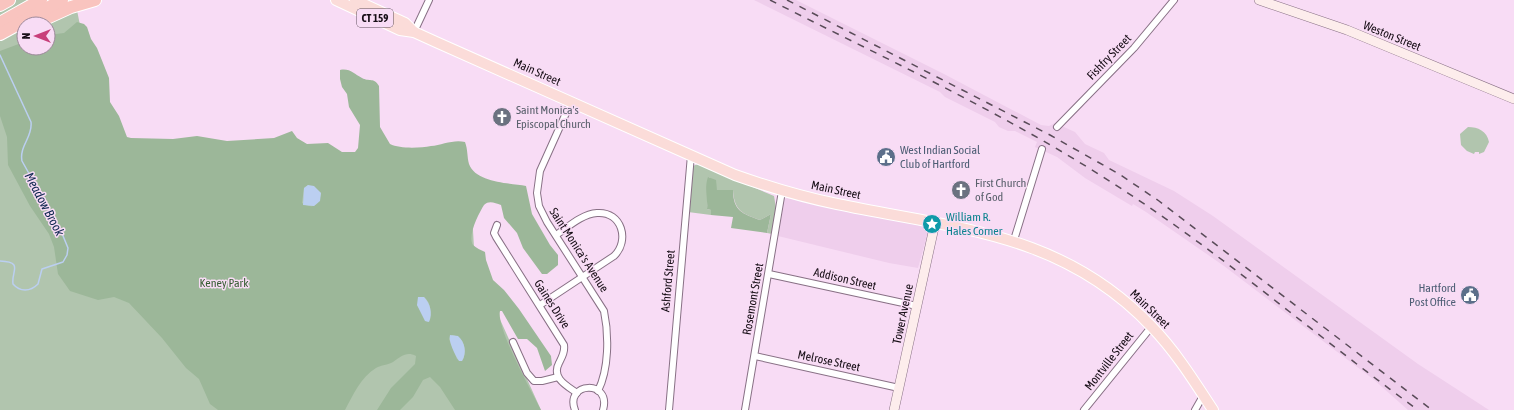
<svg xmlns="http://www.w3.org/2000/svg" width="1514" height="410" font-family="'Asap Condensed',sans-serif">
<rect width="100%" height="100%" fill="#f8dcf5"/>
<g fill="#efceec">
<polygon points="754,0 796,0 944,74 1041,125 1049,126 1055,123 1075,132 1085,144 1104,153 1109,160 1174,191 1213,216 1418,364 1489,410 1408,410 1373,379 1224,266 1146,212 1133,204 1132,206 1085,178 1057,157 1035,147 1037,142 1015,131 1008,131 999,127 995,122 945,97 940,92"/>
<polygon points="787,198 923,226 928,232 918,268 889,263 778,236 785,199"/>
</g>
<g fill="#b1c5ae" fill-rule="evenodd">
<path d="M0,0H75L108,167L471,197L475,264L541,410H0ZM24,24H48V48H24Z"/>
<path d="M1468,127C1478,127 1487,131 1489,142L1484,152L1479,154V152H1475L1474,154L1467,151L1461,145L1460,134Z"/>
<path d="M698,164L774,196L776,208L772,234L767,233L771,214L760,220C743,214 734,211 733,190H717L709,177L707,182V209L711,210V215L688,212L693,166Z"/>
</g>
<g fill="#9cb799" fill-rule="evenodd">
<path d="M77,22L84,24L87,27L91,39L97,48L109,78L110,102L119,116L127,137L131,138L173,139L197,136L227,141L274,138L292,131L297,138L307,144L328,143L342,152H355L358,148L360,125L349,107L347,94L342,87L340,79V70C350,68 354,74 362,78C369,82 374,77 379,86L380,127L390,144C400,149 420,148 431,146C442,145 454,139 465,142C468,150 467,157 469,164C476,183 510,183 526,186L532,214L550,245L558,255V265L547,274H542L523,248L517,233L504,218L501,205C495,203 489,200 484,205C479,213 467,236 473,245C476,248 481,250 485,252L486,260L493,280L504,290L519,309L551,356L552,365L545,371L537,348L527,339H518L502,311H500C496,328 532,392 541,410H455L440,387L430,377L423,380L413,397L400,410H377L391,388L415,364L416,356C406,351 401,357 393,362C388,365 381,365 376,368C361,377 353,395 345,410H218L210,404L199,379L186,368L162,338L129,303L114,297L98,300L70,291L58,274L54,247L49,234L30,206L8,165L7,137L0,116V51L24,42V48H48V35L64,33ZM308,185L321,193C319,205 314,210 302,203L304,188ZM424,297C431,303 431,311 430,320L427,322L417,305ZM452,335C464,336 468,351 462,361L457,359L449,339Z"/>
<path d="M708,177L716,180L717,190H733C733,211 743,214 760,220L771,214L767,233L731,228L733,217L711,215V210L707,209C708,198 704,188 708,177Z"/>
</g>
<g fill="#bbcff1">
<polygon points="308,185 314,186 321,193 320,201 314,206 303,205 304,188"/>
<path d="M418,297H424C430,303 433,313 429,322L425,321L417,305Z"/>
<path d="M450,335L458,336C465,342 467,353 462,361H459C455,355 448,341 450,335Z"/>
</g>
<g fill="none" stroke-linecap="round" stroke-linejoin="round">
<path stroke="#bbcff1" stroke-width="1.5" d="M0,55L31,122C33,137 19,146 22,161L61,231L68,248L67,255L63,262L42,269L38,284C30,292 20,292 13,284C11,271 24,262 0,261"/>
<g stroke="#887085" stroke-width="8">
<g id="street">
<polyline points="414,32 429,0"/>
<path d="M571,102L540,171L537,193L539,206L547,222L604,311C609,335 609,369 598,391"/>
<polyline points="1057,127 1134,48 1174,0"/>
<path d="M497,225L494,233L496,237L564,345C565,352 562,357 559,363C551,378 567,386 577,393"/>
<polyline points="1014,240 1042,149"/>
<polyline points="769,274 917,306"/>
<path d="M540,305L614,256C630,241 622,211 597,213C582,214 568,227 556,235"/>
<polyline points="513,342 527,373 534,381 542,381 558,377"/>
<polyline points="755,356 899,388"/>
<path d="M575,410C564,382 612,379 603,410"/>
<polyline points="669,410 691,155"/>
<polyline points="745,410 782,191"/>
<polyline points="1084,410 1152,326"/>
<polyline points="1195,410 1203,396"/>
</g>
</g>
<g stroke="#887085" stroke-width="10">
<g id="secondary">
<polyline points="1259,0 1347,30 1514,99"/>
<polyline points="894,410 935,223"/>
</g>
</g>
<g stroke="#fff" stroke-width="12">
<g id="primary">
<path d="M336,0L400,30L414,32L436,42L735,175C769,187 802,197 837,204C956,229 1062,232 1152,327C1176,352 1194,381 1213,410"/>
<polyline points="355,0 405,23 414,32"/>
</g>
</g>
<g stroke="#fff" stroke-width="14">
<g id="highway">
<polyline points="0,5 9,0"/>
<polyline points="38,22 71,7 95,0"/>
<polyline points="0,23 41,0"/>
<polyline points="0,34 62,0"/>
</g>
</g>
<use href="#street" stroke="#fff" stroke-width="6"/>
<use href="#secondary" stroke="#fdedec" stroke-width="9"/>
<use href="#primary" stroke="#fbdcd9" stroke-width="10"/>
<use href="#highway" stroke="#f9c4bf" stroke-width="12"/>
<g stroke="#594b58" stroke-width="1.5" stroke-dasharray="7 7" stroke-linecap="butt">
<path d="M770,0C884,58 1004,113 1111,182C1219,251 1315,335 1418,410"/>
<polyline points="787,0 1050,135 1119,174 1159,201 1432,410"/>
</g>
</g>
<defs>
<g id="church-disc" transform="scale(1)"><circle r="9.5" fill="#6b7280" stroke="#f8dcf5"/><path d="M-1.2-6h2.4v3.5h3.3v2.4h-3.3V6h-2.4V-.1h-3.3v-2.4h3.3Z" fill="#fff"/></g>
<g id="civic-disc" transform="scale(1)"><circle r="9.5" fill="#5c6f8a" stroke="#f8dcf5"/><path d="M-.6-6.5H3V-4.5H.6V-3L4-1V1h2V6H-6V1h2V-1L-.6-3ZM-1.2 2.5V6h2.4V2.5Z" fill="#fff"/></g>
<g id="sight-disc" transform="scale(1)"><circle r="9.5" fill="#0f9aa8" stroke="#f8dcf5"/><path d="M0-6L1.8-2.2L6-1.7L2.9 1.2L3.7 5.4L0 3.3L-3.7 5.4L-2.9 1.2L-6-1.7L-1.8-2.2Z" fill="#fff"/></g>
</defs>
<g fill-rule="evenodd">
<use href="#church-disc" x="502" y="117"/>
<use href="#civic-disc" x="886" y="157"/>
<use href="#church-disc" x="961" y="190"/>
<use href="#sight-disc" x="932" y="224"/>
<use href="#civic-disc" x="1470" y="295"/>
</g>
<g text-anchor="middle" stroke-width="3" stroke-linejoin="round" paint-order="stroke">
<rect fill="#f8dcf5" stroke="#5a4b58" stroke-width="1" x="357" y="9" width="36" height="18" rx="3"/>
<g font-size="11" font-weight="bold" fill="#160d15">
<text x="375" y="22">CT 159</text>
</g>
<g font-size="12" fill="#160d15" stroke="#f8dcf5">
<text transform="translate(1392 36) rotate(22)" y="4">Weston Street</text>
<text transform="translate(1109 57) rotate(-46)" y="4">Fishfry Street</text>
<text transform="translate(537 72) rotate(24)" y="4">Main Street</text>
<text transform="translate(836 190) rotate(12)" y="4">Main Street</text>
<text transform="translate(579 250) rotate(57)" y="4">Saint Monica's Avenue</text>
<text transform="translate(845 279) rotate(13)" y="4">Addison Street</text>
<text transform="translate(668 281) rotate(-85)" y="4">Ashford Street</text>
<text transform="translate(753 299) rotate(-80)" y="4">Rosemont Street</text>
<text transform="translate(552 304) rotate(57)" y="4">Gaines Drive</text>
<text transform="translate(1150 309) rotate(44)" y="4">Main Street</text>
<text transform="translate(903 314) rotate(-78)" y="4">Tower Avenue</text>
<text transform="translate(829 361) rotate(12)" y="4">Melrose Street</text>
<text transform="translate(1109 361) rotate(-52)" y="4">Montville Street</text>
</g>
<g font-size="12" fill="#5b616d" stroke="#f8dcf5" text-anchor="start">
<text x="516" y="114">Saint Monica's<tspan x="516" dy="14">Episcopal Church</tspan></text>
<text x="975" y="187">First Church<tspan x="975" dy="14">of God</tspan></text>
</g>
<g font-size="12" fill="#4e5e75" stroke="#f8dcf5" text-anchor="start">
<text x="900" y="154">West Indian Social<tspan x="900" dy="14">Club of Hartford</tspan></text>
<text x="1456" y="292" text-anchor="end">Hartford<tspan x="1456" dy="14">Post Office</tspan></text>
</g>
<g font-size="12" fill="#0d838f" stroke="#f8dcf5" text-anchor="start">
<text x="946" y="221">William R.<tspan x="946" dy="14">Hales Corner</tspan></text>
</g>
<g font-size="12" fill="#345c31" stroke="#f8dcf5">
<text x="224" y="287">Keney Park</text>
</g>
<g font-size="13" font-style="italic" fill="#102851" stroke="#f8dcf5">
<text transform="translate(45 204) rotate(62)" y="5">Meadow Brook</text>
</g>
</g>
<g transform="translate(36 36) rotate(270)"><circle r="19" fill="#f8dcf5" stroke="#9e899b"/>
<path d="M0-3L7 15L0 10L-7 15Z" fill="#c83f7a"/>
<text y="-6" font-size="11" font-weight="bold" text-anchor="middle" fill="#160d15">N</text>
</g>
</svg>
